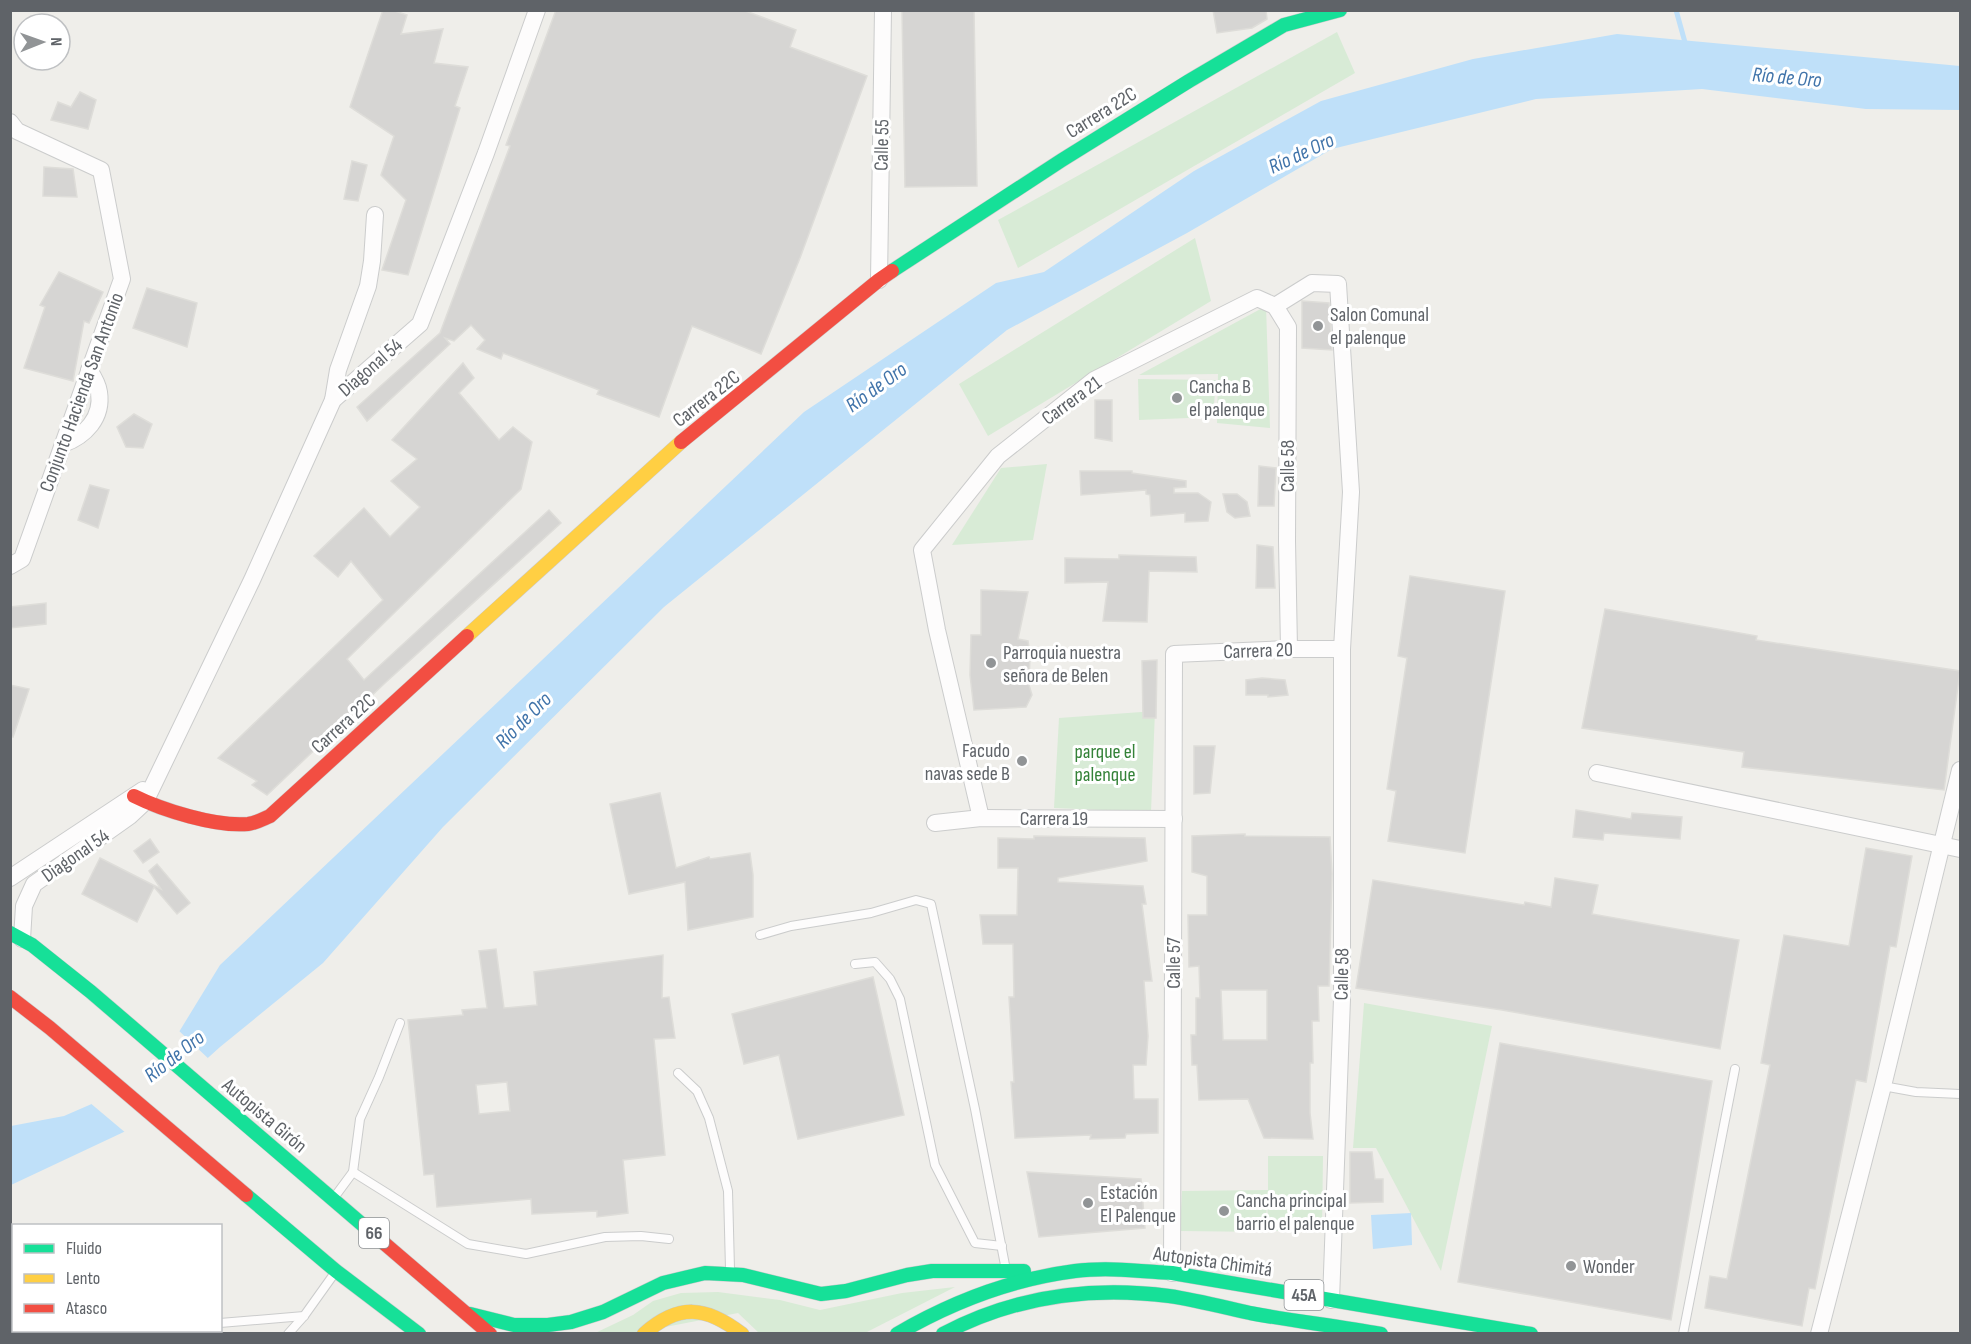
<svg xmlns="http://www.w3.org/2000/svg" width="1971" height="1344" font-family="'Sofia Sans Condensed',sans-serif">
<rect width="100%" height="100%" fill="#efeeea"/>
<g fill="#d8ebd6">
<polygon points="1337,32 1355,73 1018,268 998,220"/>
<polygon points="1195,238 1211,301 988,436 959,384"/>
<polygon points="1266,306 1270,428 1217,423 1218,374 1139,375"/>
<polygon points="1138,379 1216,380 1213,417 1139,420"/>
<polygon points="1047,464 1033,540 952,545 1001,468"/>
<polygon points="1155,711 1151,812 1054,808 1059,718"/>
<polygon points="1364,1003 1492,1026 1441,1271 1376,1148 1353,1148"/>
<polygon points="1268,1156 1323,1156 1322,1230 1268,1231 1267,1192 1266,1232 1180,1231 1182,1191 1268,1190"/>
<polygon points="955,1287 865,1333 759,1333 738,1313 634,1333 593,1334 633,1315 653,1301 681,1293 718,1292 780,1300 820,1310 902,1293"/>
</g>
<g fill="#bfe0f9">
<polygon points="1617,34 1960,66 1960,110 1866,109 1702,89 1536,99 1332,149 1187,233 1007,330 664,607 443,827 323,963 220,1047 128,1130 11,1185 11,1126 64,1116 110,1096 171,1045 220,965 804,412 996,283 1044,272 1194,171 1321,101 1473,59"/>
<polygon points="1411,1213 1412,1245 1373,1249 1371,1215"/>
</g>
<polygon fill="#efeeea" points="177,1029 210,1060 127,1134 89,1102 109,1094 168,1043"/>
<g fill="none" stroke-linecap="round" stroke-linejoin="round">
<polyline stroke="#bfe0f9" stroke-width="5" points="1676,10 1686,46"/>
</g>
<g fill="#d6d5d3" stroke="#deddd9" stroke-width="1.5" fill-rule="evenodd">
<polygon points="383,10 392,10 407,15 401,34 443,29 434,63 468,67 455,106 460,108 408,275 382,270 406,200 381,175 394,136 350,107"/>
<polygon points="556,10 743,10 796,30 790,47 867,76 800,258 761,354 692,326 659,417 597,394 599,390 503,353 501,359 477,349 485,340 471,325 454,341 445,338 450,344 367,421 357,407 440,333 510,146 506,145"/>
<polygon points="902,10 974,10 977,186 905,187"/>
<polygon points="1213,10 1266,10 1267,19 1252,28 1217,33"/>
<polygon points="80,92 96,100 88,129 51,120 58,102 71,107"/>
<polygon points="352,161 367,165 358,201 344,199"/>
<polygon points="44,167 73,169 77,197 43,196"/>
<polygon points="59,272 103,292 89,323 84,321 73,381 24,368 45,307 40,305"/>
<polygon points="147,288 197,303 187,347 133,328"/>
<polygon points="1302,301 1329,303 1332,350 1302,348"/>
<polygon points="463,363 474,378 459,393 499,440 513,427 532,442 521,489 347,659 364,680 549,510 561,523 385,683 267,795 252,785 257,781 218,758 383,600 351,561 338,577 314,556 364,508 390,537 420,507 391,481 417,459 392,440"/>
<polygon points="1095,400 1112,400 1112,441 1095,438"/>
<polygon points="134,414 152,424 143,448 126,447 117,427"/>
<polygon points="1259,466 1276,468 1274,506 1258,506"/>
<polygon points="1080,471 1132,471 1132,473 1186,481 1186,487 1174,488 1174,493 1198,493 1211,502 1208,521 1185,522 1185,513 1151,516 1150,495 1146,494 1146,490 1081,495"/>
<polygon points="90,485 109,490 98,528 78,520"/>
<polygon points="1223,494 1237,494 1247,502 1250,516 1235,518 1227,512"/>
<polygon points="1257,545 1273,547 1275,588 1256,588"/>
<polygon points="1119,555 1196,557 1197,572 1149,571 1147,622 1103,621 1108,582 1065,583 1065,558 1119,559"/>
<polygon points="1410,576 1505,591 1465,853 1388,841 1396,791 1387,789 1407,658 1398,656"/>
<polygon points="981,590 1028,592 1018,639 1028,641 1030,654 1029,685 1032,695 1026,707 974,710 970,675 971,635 981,635"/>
<polygon points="46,603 46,624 10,628 10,607"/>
<polygon points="1605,609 1757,636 1756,640 1960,671 1944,790 1742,767 1744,752 1582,728"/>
<polygon points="1157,660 1156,718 1143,718 1142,661"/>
<polygon points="1262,678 1285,680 1288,695 1268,697 1268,695 1246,695 1246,680"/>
<polygon points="10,685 29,689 13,737 10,736"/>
<polygon points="1194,746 1215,746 1210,793 1194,794"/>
<polygon points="660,793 676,868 709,857 710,859 750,853 753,875 753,917 688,930 685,882 629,894 610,804"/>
<polygon points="1576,810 1631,819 1632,813 1682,817 1680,839 1604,833 1603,840 1573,837"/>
<path d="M1245,834V836L1330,837L1332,874L1329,986H1318L1319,1021H1312L1313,1063H1310V1113L1313,1139L1264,1138L1248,1099L1199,1100L1197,1065H1192L1191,1035H1196V998H1200L1199,966L1189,967L1188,915H1207V876L1192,872V836ZM1221,990H1267V1040H1223Z"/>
<polygon points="1034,836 1145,838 1147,861 1058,878 1058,882 1143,886 1146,904 1142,904 1152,981 1144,981 1148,1036 1146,1065 1133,1065 1134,1099 1158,1099 1158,1133 1126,1134 1125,1138 1090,1139 1091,1135 1015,1138 1011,1082 1014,1082 1009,997 1014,997 1013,944 983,944 980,915 1017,915 1018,868 998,868 998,838 1034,839"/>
<polygon points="150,839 159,852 143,863 134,851"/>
<polygon points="1866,848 1912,856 1896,947 1890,946 1866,1082 1856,1080 1815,1289 1809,1288 1802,1326 1705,1308 1710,1276 1727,1279 1770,1065 1761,1063 1784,935 1849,946"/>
<polygon points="100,858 161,889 149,871 157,864 190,903 177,914 154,887 137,922 82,894"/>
<polygon points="1555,878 1598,885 1592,914 1739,940 1720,1049 1502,1010 1356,988 1373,880 1524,905 1525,902 1551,907"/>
<path d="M496,949L504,1008L537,1005L534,972L663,955L662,998L669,997L675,1038L654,1039L665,1155L623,1160L628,1213L597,1217V1211L532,1214L531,1199L437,1207L434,1174L424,1175L408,1020L463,1015L462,1010L487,1008L479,951ZM507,1082L510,1111L479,1114L476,1085Z"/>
<polygon points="873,977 904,1115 798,1139 779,1055 744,1064 732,1014"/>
<polygon points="1500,1043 1712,1081 1671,1320 1458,1282"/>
<polygon points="1350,1152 1372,1152 1375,1179 1383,1179 1383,1202 1350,1203"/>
<polygon points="1027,1172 1141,1179 1145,1228 1039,1237"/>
</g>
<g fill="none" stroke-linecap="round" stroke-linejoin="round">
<g stroke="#cbcccc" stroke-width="10">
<g id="lane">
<polyline points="760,935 791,926 871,913 916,900 931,904 975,1109 1005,1265"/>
<polyline points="855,964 875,962 890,979 900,999 935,1165 975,1243 1002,1246"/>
<polyline points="678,1073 697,1091 709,1118 728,1191 730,1269"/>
<polyline points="1883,1086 1916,1092 1960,1094"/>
<polyline points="353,1172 360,1119 379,1077 400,1023"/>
<polyline points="336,1195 353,1172 468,1244 526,1254 605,1237 641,1236 669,1239"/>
<polyline points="220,1323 304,1316"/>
<polyline points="145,1334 157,1330"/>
<polyline points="288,1334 304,1316 334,1274"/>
<polyline points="1683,1334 1735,1069"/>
</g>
</g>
<g stroke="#cbcccc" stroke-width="18">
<g id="street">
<polyline points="10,122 17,131 101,170 122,279 22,559 10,566"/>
<polyline points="879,280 883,10"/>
<polyline points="1275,306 1312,283 1338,284 1351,492 1342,649 1342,999 1331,1300"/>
<polyline points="333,400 338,370 368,286 372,261 375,215"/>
<path d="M63,444C85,436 103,418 99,392C98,385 93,376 89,370"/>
<polyline points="1597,773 1960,849"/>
<polyline points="981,818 937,630 922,550 998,456 1094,380 1257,298 1275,306 1288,327 1287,541 1289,649"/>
<polyline points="935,823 981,818 1174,819"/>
<polyline points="10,878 143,790"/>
<polyline points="22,939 24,906 34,884 130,816 145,802 252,580 333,400 420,324 486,153 537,10"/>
<polyline points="1172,1273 1174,654 1289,649 1342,649"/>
<polyline points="1819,1334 1883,1086 1960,770"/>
</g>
</g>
<g stroke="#cacacb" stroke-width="15">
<g id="fast">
<polyline points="892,271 1062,160 1189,81 1284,25 1340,10"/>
<polyline points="10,933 32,945 91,992 385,1244"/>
<polyline points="246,1195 336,1271 419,1334"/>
<polyline points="470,1314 514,1325 548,1325 571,1322 603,1312 663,1283 705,1273 743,1275 821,1294 846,1291 907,1275 932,1271 1024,1271"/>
<path d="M897,1334C952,1302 1012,1279 1075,1271C1107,1267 1140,1271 1172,1273L1531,1334"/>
<path d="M943,1334C1013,1297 1091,1286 1169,1296C1196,1300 1223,1307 1250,1313C1293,1321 1337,1326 1381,1334"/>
</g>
</g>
<g stroke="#cacacb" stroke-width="15">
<g id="slow">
<polyline points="467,636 681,442"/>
<path d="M644,1334C679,1303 706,1306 742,1334"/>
</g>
</g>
<g stroke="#cacacb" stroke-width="15">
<g id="jam">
<polyline points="681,442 879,280 892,271"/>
<path d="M134,796C162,810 216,827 248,824C256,823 263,819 270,816L467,636"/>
<polyline points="10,997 50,1028 246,1195"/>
<polyline points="385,1244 490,1334"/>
</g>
</g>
<use href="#lane" stroke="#fdfcfc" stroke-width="8"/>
<use href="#street" stroke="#fdfcfc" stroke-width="16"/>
<use href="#fast" stroke="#16e098" stroke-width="14"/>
<use href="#slow" stroke="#ffcf43" stroke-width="14"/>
<use href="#jam" stroke="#f24e42" stroke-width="14"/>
</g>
<g fill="#919496" stroke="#fff" stroke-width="2">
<circle cx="1318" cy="326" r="6"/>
<circle cx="1177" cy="398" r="6"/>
<circle cx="991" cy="663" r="6"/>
<circle cx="1022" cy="761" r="6"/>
<circle cx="1088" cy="1203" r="6"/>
<circle cx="1224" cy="1211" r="6"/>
<circle cx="1571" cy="1266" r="6"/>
</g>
<g text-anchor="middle" stroke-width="6" stroke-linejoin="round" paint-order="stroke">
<g fill="#fff" stroke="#8f9295" stroke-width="1.5">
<rect x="359" y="1218" width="30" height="30" rx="4.5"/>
<rect x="1284.5" y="1280" width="39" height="30" rx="4.5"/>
</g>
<g font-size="18" font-weight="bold" fill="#5f6368">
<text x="374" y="1239">66</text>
<text x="1304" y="1301">45A</text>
</g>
<g font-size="20" fill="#5f6368" stroke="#fff">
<text transform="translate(1101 112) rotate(-32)" y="7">Carrera 22C</text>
<text transform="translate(881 145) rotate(-89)" y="7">Calle 55</text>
<text transform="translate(370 367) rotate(-41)" y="7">Diagonal 54</text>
<text transform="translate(81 392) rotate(-70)" y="7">Conjunto Hacienda San Antonio</text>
<text transform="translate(706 398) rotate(-38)" y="7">Carrera 22C</text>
<text transform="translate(1071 400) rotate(-36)" y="7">Carrera 21</text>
<text transform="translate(1287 466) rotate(-90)" y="7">Calle 58</text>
<text transform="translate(1258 650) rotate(-2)" y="7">Carrera 20</text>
<text transform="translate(343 723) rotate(-42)" y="7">Carrera 22C</text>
<text x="1054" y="825">Carrera 19</text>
<text transform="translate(75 855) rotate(-35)" y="7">Diagonal 54</text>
<text transform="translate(1173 963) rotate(-90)" y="7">Calle 57</text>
<text transform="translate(1341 974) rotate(-89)" y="7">Calle 58</text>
<text transform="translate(265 1115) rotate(40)" y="7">Autopista Girón</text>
<text transform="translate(1213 1261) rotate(8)" y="7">Autopista Chimitá</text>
</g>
<g font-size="20" fill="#5f6368" stroke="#fff" text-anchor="start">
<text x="1330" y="321">Salon Comunal<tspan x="1330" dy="23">el palenque</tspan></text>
<text x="1189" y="393">Cancha B<tspan x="1189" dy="23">el palenque</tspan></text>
<text x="1003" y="659">Parroquia nuestra<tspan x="1003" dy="23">señora de Belen</tspan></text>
<text x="1010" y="757" text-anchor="end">Facudo<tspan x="1010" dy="23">navas sede B</tspan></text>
<text x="1100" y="1199">Estación<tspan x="1100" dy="23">El Palenque</tspan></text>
<text x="1236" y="1207">Cancha principal<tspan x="1236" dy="23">barrio el palenque</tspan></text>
<text x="1583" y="1273">Wonder</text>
</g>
<g font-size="20" fill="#348238" stroke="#fff">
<text x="1105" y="758">parque el<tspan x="1105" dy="23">palenque</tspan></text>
</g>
<g font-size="21" font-style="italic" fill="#4174aa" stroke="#fff">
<text transform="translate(1787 77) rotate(5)" y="7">Río de Oro</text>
<text transform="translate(1301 153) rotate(-25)" y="7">Río de Oro</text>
<text transform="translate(876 387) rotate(-36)" y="7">Río de Oro</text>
<text transform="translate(523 720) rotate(-45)" y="7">Río de Oro</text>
<text transform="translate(174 1056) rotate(-38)" y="7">Río de Oro</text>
</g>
</g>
<rect width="1971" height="1344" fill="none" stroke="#5f6368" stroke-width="24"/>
<rect x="12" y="1224" width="210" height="108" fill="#ffffff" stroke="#bfc1c3" stroke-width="1.5"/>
<rect x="24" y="1244" width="30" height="9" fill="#16e098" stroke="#bfc1c3" stroke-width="1.5"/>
<text x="66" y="1254" font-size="18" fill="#5f6368">Fluido</text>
<rect x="24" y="1274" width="30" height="9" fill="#ffcf43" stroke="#bfc1c3" stroke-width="1.5"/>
<text x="66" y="1284" font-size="18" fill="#5f6368">Lento</text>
<rect x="24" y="1304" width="30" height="9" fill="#f24e42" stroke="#bfc1c3" stroke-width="1.5"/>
<text x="66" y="1314" font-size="18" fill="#5f6368">Atasco</text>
<g transform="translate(42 42) rotate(89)"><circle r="28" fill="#ffffff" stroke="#bfc1c3" stroke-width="1.5"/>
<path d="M0-4.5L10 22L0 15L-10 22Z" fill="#919496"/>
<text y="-9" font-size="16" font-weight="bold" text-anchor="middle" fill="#5f6368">N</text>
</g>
</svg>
